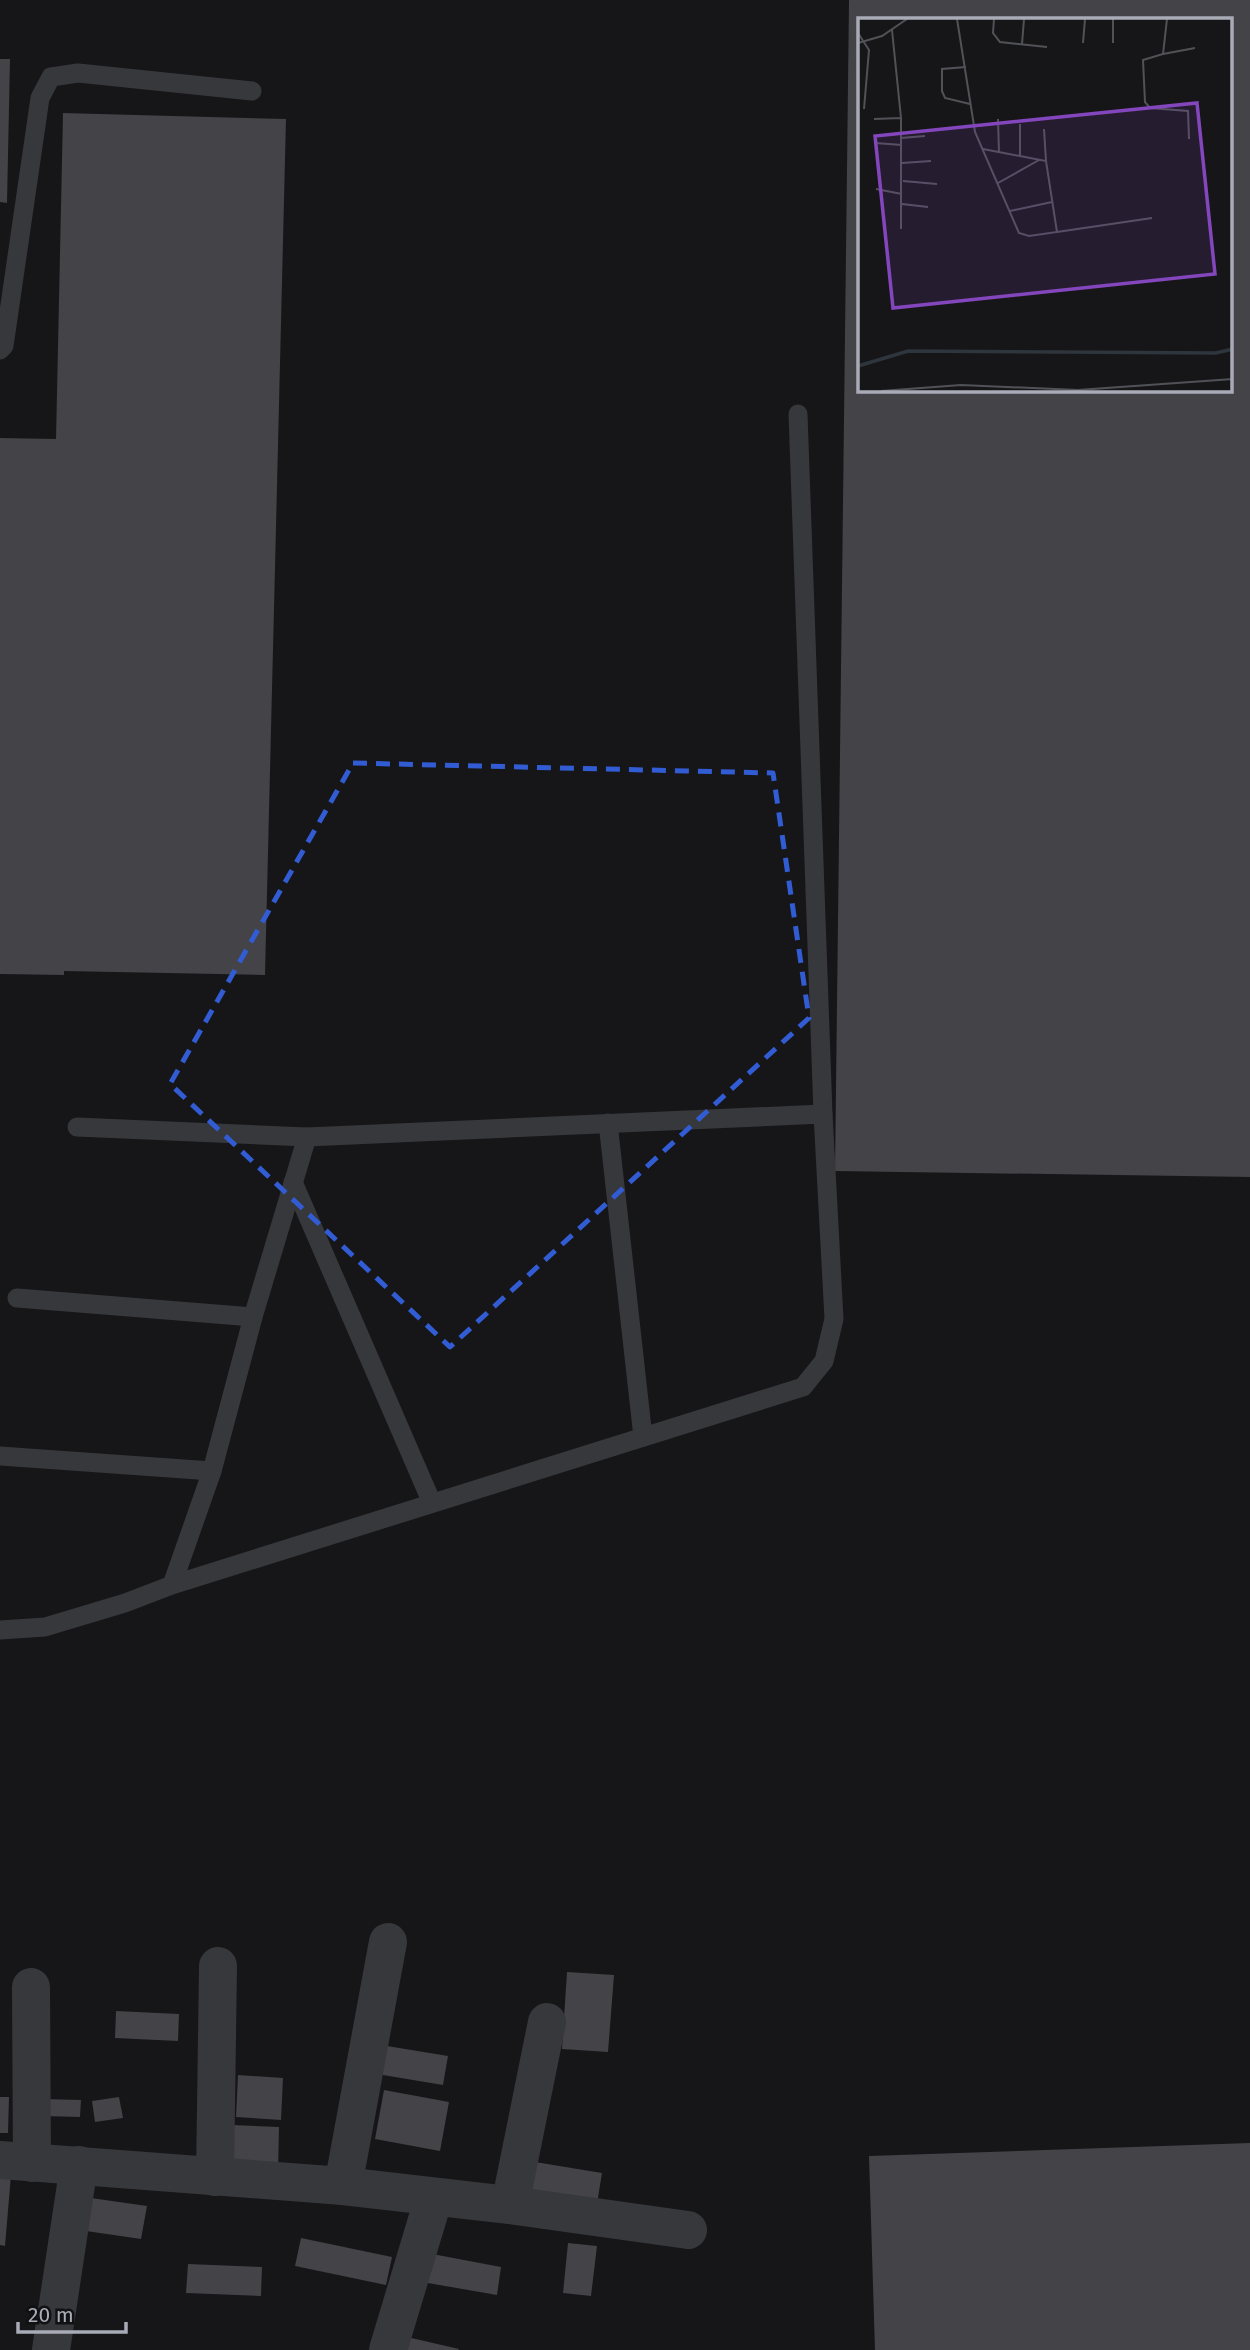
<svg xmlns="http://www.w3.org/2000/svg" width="1250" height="2350" font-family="'Fira Sans',sans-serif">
<rect width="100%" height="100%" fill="#161618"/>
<g fill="#434348" fill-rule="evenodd">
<path d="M849,0H1250V1177L835,1171ZM860,19H1231V390H860Z"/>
<polygon points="0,59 10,59 7,203 0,202"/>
<polygon points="63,113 286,119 265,975 64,971 64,975 0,974 0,438 56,439"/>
<polygon points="567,1972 614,1975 608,2052 562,2049"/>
<polygon points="116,2011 179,2014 178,2041 115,2038"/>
<polygon points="381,2045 448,2056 443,2085 377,2074"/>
<polygon points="238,2075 283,2078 281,2120 236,2117"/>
<polygon points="384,2090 449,2102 440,2151 375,2139"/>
<polygon points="0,2097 9,2097 8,2133 0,2133"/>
<polygon points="119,2097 123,2118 95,2122 92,2101"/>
<polygon points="43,2099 81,2100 80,2117 42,2116"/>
<polygon points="232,2125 279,2127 278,2174 230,2172"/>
<polygon points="1250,2143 1250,2350 875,2350 869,2156"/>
<polygon points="529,2161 602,2173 596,2210 523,2197"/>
<polygon points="0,2174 11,2175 5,2246 0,2245"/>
<polygon points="91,2198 147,2206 141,2239 86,2231"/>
<polygon points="301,2238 392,2257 386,2285 295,2266"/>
<polygon points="568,2243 597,2246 591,2296 563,2293"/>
<polygon points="427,2253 501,2267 497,2295 422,2282"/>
<polygon points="188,2264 262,2267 261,2296 186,2293"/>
<polygon points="407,2337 459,2349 458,2350 404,2350"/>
</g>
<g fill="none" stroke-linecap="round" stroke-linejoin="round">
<g stroke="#37383c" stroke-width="19">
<polyline points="0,350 4,346 40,98 51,77 78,73 252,91"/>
<polyline points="798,414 823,1114"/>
<polyline points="608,1123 643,1437"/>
<polyline points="77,1127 307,1137"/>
<polyline points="293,1182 432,1503"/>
<polyline points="17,1298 253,1317"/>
<polyline points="0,1456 212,1471"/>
<polyline points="0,1630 45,1627 125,1603 172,1585 803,1387 824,1361 834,1319 823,1114 307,1137 253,1317 212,1471 172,1585"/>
</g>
<g stroke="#37383c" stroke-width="38">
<polyline points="31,1987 32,2163"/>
<polyline points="0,2160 343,2186 510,2205 688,2230"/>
<polyline points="215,2177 218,1966"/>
<polyline points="343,2186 388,1942"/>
<polyline points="510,2205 547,2022"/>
<polyline points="51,2350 79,2165"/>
<polyline points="388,2350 434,2197"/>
</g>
</g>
<path fill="none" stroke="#325cd3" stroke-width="5" stroke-dasharray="14 9" stroke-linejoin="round" d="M353,763L773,773L809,1018L450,1347L170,1084Z"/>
<g transform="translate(858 18)">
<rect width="374" height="374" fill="#161618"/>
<path fill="none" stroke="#2f353d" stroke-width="3.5" d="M0,348L50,333L358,335L375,331"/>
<path fill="none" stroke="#515258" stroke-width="2" d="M99,1L117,114L161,215L171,218L199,214L188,143L125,131M136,1L135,15L142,24L189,29M309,1L305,36L285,42L287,84L292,90L330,93L331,121M34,12L43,100V211M0,15L11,32L6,91M0,25L24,18L49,1M225,25L227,1M255,25V1M164,26L166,1M305,36L337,30M108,49L84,51V73L87,80L112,86M16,101L43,100M140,101L141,135M162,106V138M186,111L188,143M43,120L67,118M17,125L44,127M44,145L73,143M45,163L79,166M140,165L181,142M18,171L44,176M44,186L70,189M152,193L194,184M199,214L294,200M23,373L103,367L220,372L375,361"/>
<path fill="#8446bd" fill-opacity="0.15" stroke="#8446bd" stroke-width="3.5" d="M339,85L357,256L35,290L17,118Z"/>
<rect width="374" height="374" fill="none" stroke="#a9acb7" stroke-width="3.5"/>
</g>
<path d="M18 2322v10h108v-10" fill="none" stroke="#a9acb7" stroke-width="3.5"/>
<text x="28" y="2322" font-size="21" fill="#a9acb7" stroke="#111113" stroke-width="5" paint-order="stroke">20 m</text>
</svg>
